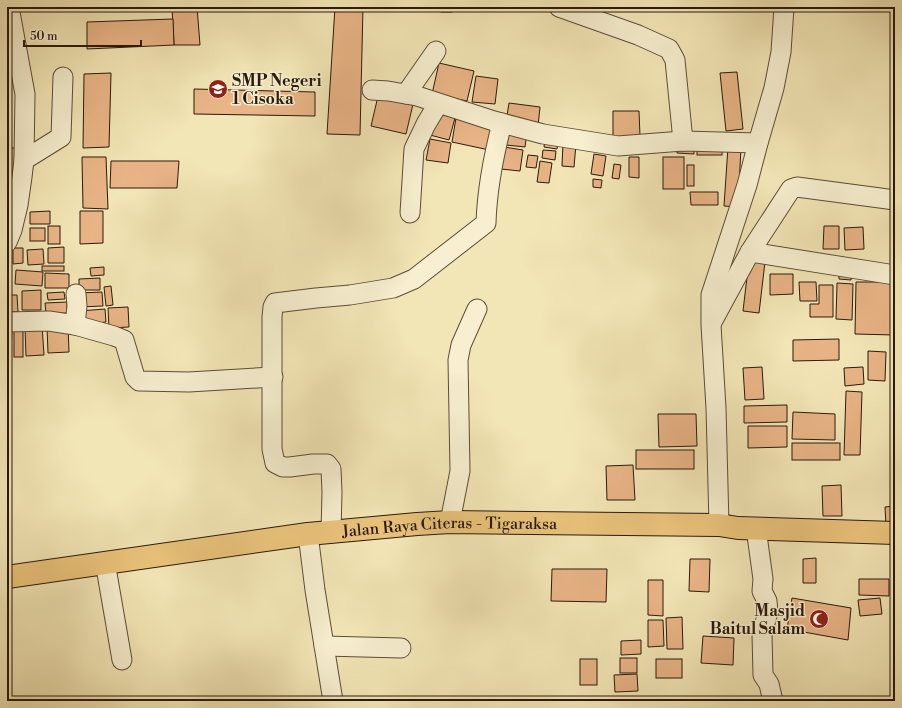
<svg xmlns="http://www.w3.org/2000/svg" width="902" height="708" font-family="'Libre Bodoni',serif">
<rect width="100%" height="100%" fill="#f3e6b6"/>
<filter id="stains"><feTurbulence type="fractalNoise" baseFrequency=".005" numOctaves="4"/><feColorMatrix values="0 0 0 0 .2 0 0 0 0 .09 0 0 0 0 .02 0 0 0 .5 -.17"/></filter>
<radialGradient id="worn" r=".72"><stop offset=".6" stop-color="#630" stop-opacity="0"/><stop offset="1" stop-color="#630" stop-opacity=".3"/></radialGradient>
<g fill="#e9b486" stroke="#29190d">
<polygon points="172,7 197,7 200,45 174,45"/>
<polygon points="335,7 363,7 360,135 327,134"/>
<rect x="441" y="7" width="11" height="5"/>
<polygon points="173,19 174,45 87,49 87,22"/>
<polygon points="439,63 474,71 467,101 432,94"/>
<polygon points="737,72 743,129 726,131 720,73"/>
<polygon points="111,73 109,147 83,148 84,74"/>
<polygon points="476,76 498,79 495,104 472,102"/>
<polygon points="194,89 315,92 315,116 194,114"/>
<polygon points="379,92 414,100 406,134 371,126"/>
<polygon points="509,103 540,107 538,126 506,122"/>
<polygon points="613,111 639,111 640,136 613,137"/>
<polygon points="436,113 455,118 449,140 430,135"/>
<polygon points="456,118 499,126 494,151 452,142"/>
<polygon points="508,130 527,132 525,147 506,145"/>
<polygon points="430,139 451,143 448,163 426,160"/>
<polygon points="545,139 558,140 557,149 544,147"/>
<polygon points="563,143 576,144 574,167 562,166"/>
<polygon points="677,144 694,145 694,154 677,153"/>
<rect x="697" y="146" width="25" height="9"/>
<polygon points="504,147 523,150 520,171 501,169"/>
<polygon points="728,147 741,147 738,207 724,206"/>
<polygon points="7,148 15,148 16,171 7,171"/>
<polygon points="543,150 556,151 555,160 542,158"/>
<polygon points="594,154 606,156 603,176 591,174"/>
<polygon points="528,155 538,156 536,168 526,167"/>
<polygon points="82,157 106,157 108,209 83,208"/>
<polygon points="629,157 639,157 639,178 629,177"/>
<rect x="663" y="157" width="21" height="32"/>
<polygon points="111,161 179,161 177,188 110,188"/>
<polygon points="540,161 552,163 549,183 537,182"/>
<polygon points="614,164 621,165 619,179 612,178"/>
<rect x="687" y="165" width="7" height="21"/>
<rect x="7" y="173" width="9" height="6"/>
<polygon points="593,179 602,180 601,188 593,187"/>
<polygon points="7,182 16,182 17,190 7,190"/>
<polygon points="690,192 718,192 718,205 691,205"/>
<polygon points="50,211 50,224 30,224 30,212"/>
<polygon points="80,211 103,211 103,243 80,244"/>
<rect x="48" y="226" width="12" height="18"/>
<polygon points="824,226 839,226 839,249 823,249"/>
<polygon points="863,227 864,249 845,250 844,228"/>
<rect x="30" y="228" width="15" height="13"/>
<polygon points="64,247 64,263 48,263 48,248"/>
<polygon points="13,248 23,248 23,263 13,264"/>
<polygon points="43,249 44,264 28,265 27,250"/>
<polygon points="749,260 765,262 759,313 743,311"/>
<rect x="42" y="266" width="22" height="5"/>
<polygon points="104,267 104,275 91,276 90,268"/>
<polygon points="16,270 43,272 42,286 15,284"/>
<polygon points="839,271 852,271 851,280 839,279"/>
<polygon points="45,273 69,274 69,288 45,288"/>
<polygon points="770,274 793,274 793,294 770,295"/>
<polygon points="100,278 100,290 79,290 79,279"/>
<polygon points="799,282 816,282 817,301 800,301"/>
<polygon points="856,282 895,282 894,335 855,334"/>
<polygon points="837,283 853,284 852,320 836,319"/>
<polygon points="819,285 833,285 833,317 810,317 810,304 819,304"/>
<polygon points="111,286 113,305 106,306 104,287"/>
<polygon points="41,290 41,310 22,310 22,291"/>
<polygon points="64,292 65,299 48,300 47,293"/>
<polygon points="102,292 103,306 79,307 79,293"/>
<polygon points="7,295 17,295 18,312 7,312"/>
<polygon points="67,302 67,313 46,314 45,303"/>
<polygon points="128,307 129,327 109,328 108,308"/>
<polygon points="105,309 106,322 80,325 79,311"/>
<polygon points="42,325 44,355 26,356 25,326"/>
<polygon points="68,326 69,352 48,353 47,327"/>
<polygon points="7,327 12,327 11,357 7,357"/>
<rect x="14" y="329" width="9" height="28"/>
<polygon points="839,339 839,360 793,361 793,340"/>
<polygon points="868,351 886,352 885,381 868,380"/>
<polygon points="762,367 764,399 745,400 743,368"/>
<polygon points="863,367 864,384 845,386 844,368"/>
<polygon points="846,391 862,392 860,455 844,455"/>
<polygon points="787,405 787,422 744,423 744,406"/>
<polygon points="793,412 835,414 835,440 792,439"/>
<polygon points="658,414 696,414 697,446 659,447"/>
<polygon points="748,426 787,426 787,447 748,448"/>
<rect x="792" y="443" width="48" height="17"/>
<rect x="636" y="450" width="58" height="19"/>
<polygon points="633,465 635,500 607,500 606,466"/>
<polygon points="841,485 842,516 823,516 822,486"/>
<polygon points="895,506 895,524 886,525 885,507"/>
<polygon points="816,558 816,583 803,583 803,559"/>
<polygon points="690,559 710,559 709,592 689,591"/>
<polygon points="552,569 607,569 606,602 551,601"/>
<polygon points="859,579 889,579 889,596 859,595"/>
<polygon points="648,580 663,580 663,616 648,615"/>
<polygon points="792,598 851,608 848,640 787,629"/>
<polygon points="880,598 882,614 860,616 858,600"/>
<polygon points="682,617 683,649 667,649 666,618"/>
<polygon points="648,620 663,620 664,646 648,647"/>
<polygon points="703,636 734,638 733,665 701,663"/>
<polygon points="641,640 641,654 621,655 621,641"/>
<rect x="620" y="658" width="17" height="15"/>
<rect x="580" y="659" width="17" height="26"/>
<rect x="656" y="659" width="26" height="19"/>
<polygon points="637,674 638,691 615,692 614,675"/>
</g>
<g fill="none" stroke-linecap="round" stroke-linejoin="round">
<g stroke="#5c4c37" stroke-width="21">
<g id="minor">
<polyline points="559,7 638,35 669,49 675,60 683,141"/>
<polyline points="372,90 388,91 417,96 494,121 543,134 618,146 683,141 758,143"/>
<polyline points="406,94 436,51"/>
<polyline points="24,160 61,137 63,77"/>
<polyline points="410,213 414,149 426,124 438,104"/>
<polyline points="7,242 12,230 18,205 22,177 24,160 25,94 9,7"/>
<polyline points="750,252 895,275"/>
<polyline points="7,322 49,321 75,325 77,306 76,294"/>
<polyline points="712,322 750,252 791,189 797,187 895,200"/>
<polyline points="75,325 114,336 124,340 135,377 139,381 189,382 273,377"/>
<polyline points="450,522 460,471 458,360 461,345 477,309"/>
<polyline points="719,525 716,408 711,325 711,295 747,185 758,143 774,88 781,52 784,7"/>
<polyline points="756,528 763,579 762,591 767,601 768,612 762,634 763,675 769,684 773,701"/>
<path d="M331,533L332,492L331,469L327,464H313L290,467H283L275,463L272,449V317L273,307L275,303L316,298L350,295L393,288L414,279L486,223C487,188 493,158 502,123"/>
<polyline points="308,534 315,590 333,701"/>
<polyline points="105,562 122,660"/>
<polyline points="324,646 401,648"/>
</g>
</g>
<g stroke="#29190d" stroke-width="24">
<g id="major">
<path id="s1" d="M7,577L308,534L417,524L450,522L719,525L738,528L895,533"/>
</g>
</g>
<use href="#minor" stroke="#f7efd0" stroke-width="19"/>
<use href="#major" stroke="#eac37b" stroke-width="22"/>
</g>
<defs>
<g id="school-disc" transform="scale(1)"><circle r="9.5" fill="#8f2418" stroke="#f7efd0"/><path d="M0-5L7-2L0 1L-7-2ZM-4 1L0 2.5L4 1V4Q0 6-4 4Z" fill="#fff"/></g>
<g id="mosque-disc" transform="scale(1)"><circle r="9.5" fill="#8f2418" stroke="#f7efd0"/><path d="M3.5-4.9A6 6 0 1 0 3.5 4.9A5 5 0 1 1 3.5-4.9Z" fill="#fff"/></g>
</defs>
<g fill-rule="evenodd">
<use href="#school-disc" x="218" y="89"/>
<use href="#mosque-disc" x="819" y="619"/>
</g>
<g text-anchor="middle" stroke-width="3" stroke-linejoin="round" paint-order="stroke">
<g font-size="16" font-weight="bold" fill="#29190d" stroke="#f7efd0" text-anchor="start">
<text x="232" y="86">SMP Negeri<tspan x="232" dy="18">1 Cisoka</tspan></text>
<text x="805" y="616" text-anchor="end">Masjid<tspan x="805" dy="18">Baitul Salam</tspan></text>
</g>
<g font-size="16" fill="#29190d" stroke="#f7efd0">
<text dy="6" stroke="none"><textPath href="#s1" startOffset="446">Jalan Raya Citeras - Tigaraksa</textPath></text>
</g>
</g>
<rect width="902" height="708" fill="none" stroke="#f3e6b6" stroke-width="24"/>
<rect x="8" y="8" width="886" height="692" fill="none" stroke="#29190d" stroke-width="2"/>
<rect x="12" y="12" width="878" height="684" fill="none" stroke="#29190d"/>
<path d="M24 40v6h117v-6" fill="none" stroke="#29190d" stroke-width="2"/>
<text x="30" y="40" font-size="12" fill="#29190d" stroke="#f7efd0" stroke-width="3" paint-order="stroke">50 m</text>
<rect width="100%" height="100%" filter="url(#stains)"/>
<rect width="100%" height="100%" fill="url(#worn)"/>
</svg>
